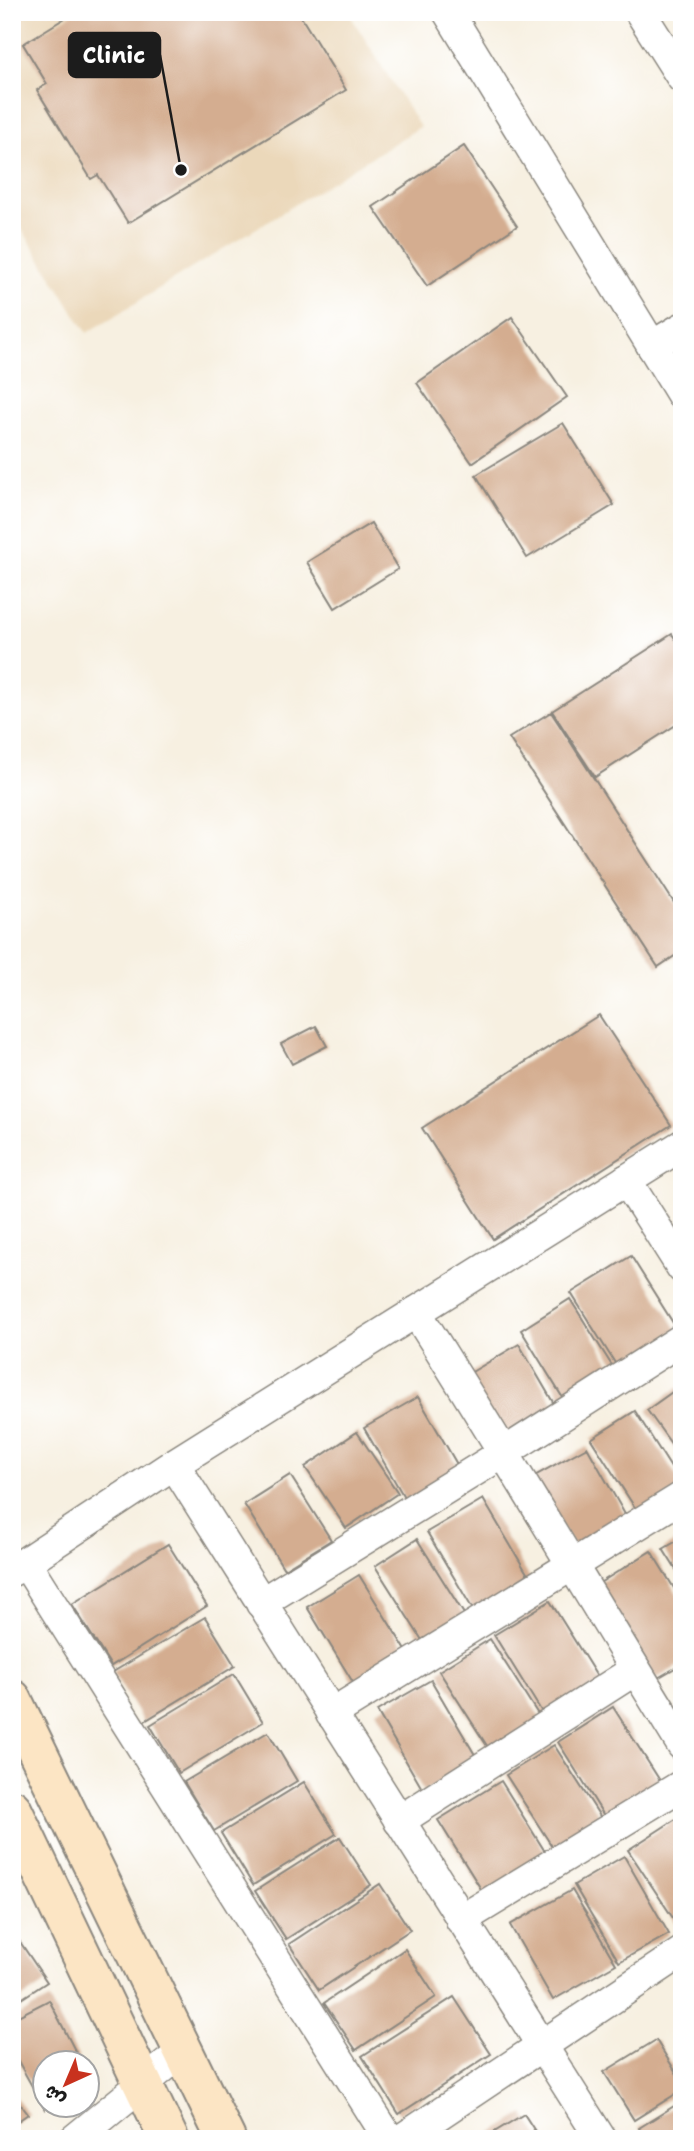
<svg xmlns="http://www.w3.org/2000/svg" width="694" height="2151" font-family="'Shantell Sans','Playpen Sans Arabic',sans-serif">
<rect width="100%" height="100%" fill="#fff"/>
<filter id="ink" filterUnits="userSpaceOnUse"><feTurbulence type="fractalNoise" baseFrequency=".0143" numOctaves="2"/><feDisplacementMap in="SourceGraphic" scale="14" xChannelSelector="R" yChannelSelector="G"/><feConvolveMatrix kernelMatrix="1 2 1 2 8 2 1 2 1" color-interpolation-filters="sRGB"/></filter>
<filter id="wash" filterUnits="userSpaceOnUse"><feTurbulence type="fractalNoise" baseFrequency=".00686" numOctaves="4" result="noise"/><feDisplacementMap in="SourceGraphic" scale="28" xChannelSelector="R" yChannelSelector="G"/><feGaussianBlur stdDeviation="1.57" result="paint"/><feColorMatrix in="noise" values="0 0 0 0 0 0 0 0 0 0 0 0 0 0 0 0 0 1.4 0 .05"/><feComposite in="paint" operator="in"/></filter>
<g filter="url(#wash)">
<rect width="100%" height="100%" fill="#f7f0e1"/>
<polygon fill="#ebd8ba" points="12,12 348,12 420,127 87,333 12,213"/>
<g id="blocks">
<g fill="#d4ad90">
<polygon points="75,12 298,12 346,90 128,223 98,175 91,179 37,90 47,84 23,44"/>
<polygon points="464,146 517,226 427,286 373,207"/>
<polygon points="512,317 567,397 472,463 417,383"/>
<polygon points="563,423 614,505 527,558 476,475"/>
<polygon points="371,523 398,569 335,608 307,562"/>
<polygon points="672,634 682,649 682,721 595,777 552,711"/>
<polygon points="551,712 682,915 682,951 658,967 509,738"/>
<polygon points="599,1015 671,1125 493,1239 422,1128"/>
<polygon points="316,1026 327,1046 292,1064 281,1044"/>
<polygon points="631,1256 680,1334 620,1371 571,1293"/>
<polygon points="570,1299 616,1372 566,1403 521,1330"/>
<polygon points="519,1344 557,1409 503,1440 465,1376"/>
<polygon points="682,1385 682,1459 647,1410"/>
<polygon points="418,1397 462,1473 408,1504 364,1428"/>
<polygon points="635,1411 682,1485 641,1517 591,1439"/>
<polygon points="357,1432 398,1493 346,1528 305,1467"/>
<polygon points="587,1447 631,1525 578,1555 533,1477"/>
<polygon points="290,1475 331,1540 284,1569 244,1504"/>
<polygon points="483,1499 531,1580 475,1613 427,1532"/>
<polygon points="682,1538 682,1579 663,1549"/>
<polygon points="417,1539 469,1622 427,1648 375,1566"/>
<polygon points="168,1544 207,1606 111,1666 72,1604"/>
<polygon points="651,1551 682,1601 682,1664 656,1679 598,1584"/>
<polygon points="359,1575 407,1652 354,1684 307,1607"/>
<polygon points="550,1601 601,1683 545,1717 494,1635"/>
<polygon points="205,1617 235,1666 143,1722 113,1672"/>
<polygon points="490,1639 541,1719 491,1752 439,1671"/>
<polygon points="234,1674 263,1722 179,1773 150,1725"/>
<polygon points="431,1680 478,1760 424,1792 377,1711"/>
<polygon points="613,1707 664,1787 608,1822 558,1742"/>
<polygon points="268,1732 297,1781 214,1831 184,1782"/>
<polygon points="554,1745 605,1824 557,1854 506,1775"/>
<polygon points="501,1781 549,1858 486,1897 438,1820"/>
<polygon points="304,1782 336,1834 253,1885 221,1833"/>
<polygon points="682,1815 682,1925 679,1927 628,1850"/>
<polygon points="340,1837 371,1885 286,1939 255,1891"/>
<polygon points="624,1856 669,1934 619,1962 574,1885"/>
<polygon points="380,1884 410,1930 319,1990 289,1944"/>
<polygon points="572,1890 616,1964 553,2000 510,1925"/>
<polygon points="12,1930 47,1982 12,2005"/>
<polygon points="405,1949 436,1997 356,2050 324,2003"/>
<polygon points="454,1997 491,2054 399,2114 362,2056"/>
<polygon points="49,2000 82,2064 46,2064 44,2108 12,2050 12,2019"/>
<polygon points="656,2040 682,2082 682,2090 634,2120 604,2072"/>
<polygon points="12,2093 28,2114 12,2125"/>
<polygon points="682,2101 682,2139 645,2139 639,2128"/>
<polygon points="524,2114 540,2139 483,2139"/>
</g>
</g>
</g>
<g filter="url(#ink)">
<use href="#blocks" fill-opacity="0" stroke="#8a867e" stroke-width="2"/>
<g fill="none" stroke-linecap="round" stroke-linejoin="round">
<g stroke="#8a867e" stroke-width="33">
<g id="street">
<polyline points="448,12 682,395"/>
<polyline points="640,12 682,78"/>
<polyline points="652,346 682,328"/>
<polyline points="626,1180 682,1268"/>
<path d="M416,1312C507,1455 593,1601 682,1745"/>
<polyline points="174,1464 601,2139"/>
<polyline points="26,1563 389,2139"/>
<polyline points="12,1571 174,1464 682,1145"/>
<polyline points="261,1603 505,1452 682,1339"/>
<polyline points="331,1714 682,1497"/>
<polyline points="399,1821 635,1670"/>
<polyline points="461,1920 682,1785"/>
<polyline points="75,2139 183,2051"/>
<polyline points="402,2139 682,1952"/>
</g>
</g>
<g stroke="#8a867e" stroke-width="42">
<g id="secondary">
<polyline points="12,1699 226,2139"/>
<polyline points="12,1809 169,2139"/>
</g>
</g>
<use href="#street" stroke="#fff" stroke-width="30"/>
<use href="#secondary" stroke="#fce5c4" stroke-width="38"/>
</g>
</g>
<path fill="none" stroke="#1c1c1c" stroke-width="2.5" d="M181 170L160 55"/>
<circle fill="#1c1c1c" stroke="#fff" stroke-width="2.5" cx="181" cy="170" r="7"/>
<rect fill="#1c1c1c" stroke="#1c1c1c" stroke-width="2.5" x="69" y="33" width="91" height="44" rx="7"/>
<g font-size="23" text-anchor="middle" font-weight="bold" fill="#fff">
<text x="114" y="63">Clinic</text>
</g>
<rect width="694" height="2151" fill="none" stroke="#fff" stroke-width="42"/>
<g transform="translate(66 2084) rotate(224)"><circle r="33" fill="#ffffff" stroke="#a4a4a4" stroke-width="2"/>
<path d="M0-5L12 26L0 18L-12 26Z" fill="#c8321e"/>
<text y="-10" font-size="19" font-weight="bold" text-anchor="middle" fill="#1c1c1c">ش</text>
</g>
</svg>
